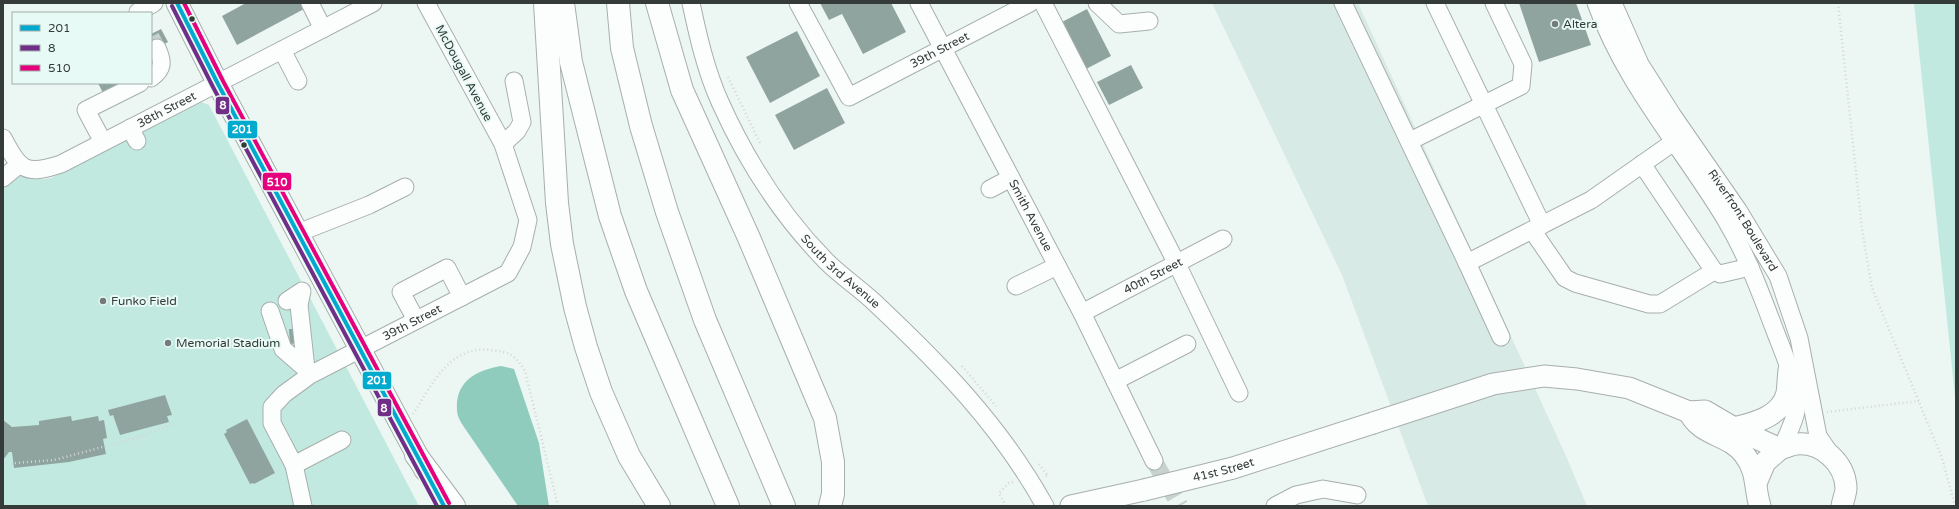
<svg xmlns="http://www.w3.org/2000/svg" width="1959" height="509" font-family="'Varela Round',sans-serif">
<rect width="100%" height="100%" fill="#ecf6f3"/>
<polygon fill="#d8eae5" points="1212,3 1358,3 1566,456 1587,506 1428,506 1342,275"/>
<g fill="#c2e9df">
<polygon points="1914,3 1956,3 1956,406"/>
<path d="M201,102L209,105L419,506H3V167L8,164C21,177 32,182 51,178L195,104Z"/>
</g>
<path fill="#90ccbe" d="M501,366L514,369L539,443L549,506H518L466,430C462,424 457,417 457,410C455,381 477,370 501,366Z"/>
<g fill="#90a49f">
<polygon points="246,3 301,3 304,9 237,45 222,16"/>
<polygon points="820,3 891,3 906,32 863,54 842,14 829,20"/>
<polygon points="1519,3 1576,3 1591,45 1539,62"/>
<polygon points="1087,9 1111,56 1086,69 1062,22"/>
<polygon points="161,29 168,42 152,51 154,54 151,56 151,34"/>
<polygon points="797,31 820,76 770,103 746,57"/>
<polygon points="1131,65 1143,88 1109,105 1097,82"/>
<polygon points="98,83 127,83 104,95"/>
<polygon points="827,88 845,123 794,150 775,115"/>
<polygon points="289,329 296,329 297,343 290,344"/>
<polygon points="165,395 172,415 167,416 169,422 120,435 113,415 110,416 108,410"/>
<polygon points="71,416 72,421 98,416 99,421 104,420 107,438 103,439 106,454 69,462 14,468 12,452 9,452 3,460 3,420 12,427 39,425 39,421"/>
<polygon points="247,419 275,473 254,484 253,483 250,484 224,434 227,432 226,430"/>
</g>
<g fill="none" stroke-linecap="round" stroke-linejoin="round">
<g stroke="#c7d1ce" stroke-width="17" stroke-dasharray="17 8" stroke-linecap="butt">
<polyline points="151,37 157,48"/>
<polyline points="1154,461 1180,506"/>
</g>
<g stroke="#a7afad" stroke-width="19">
<g id="minor">
<polyline points="310,3 323,29"/>
<path id="s1" d="M691,3C698,36 706,71 720,102C746,160 782,216 826,261C841,276 859,288 874,302C941,365 1000,425 1045,506"/>
<path id="s2" d="M798,3L849,97L1030,3"/>
<path id="s3" d="M919,3L1082,313L1154,461"/>
<polyline points="1043,3 1177,264 1239,393"/>
<polyline points="1097,3 1119,24 1149,21"/>
<polyline points="1343,3 1467,263 1591,200 1685,134"/>
<polyline points="1435,3 1542,225"/>
<path d="M1596,3C1625,84 1682,147 1726,220C1748,257 1762,297 1777,336C1785,356 1799,390 1796,411C1794,423 1786,437 1782,448L1780,449"/>
<path id="s4" d="M1613,3L1640,64L1673,116L1738,210L1778,276L1799,338L1818,436L1831,455"/>
<polyline points="138,13 138,12 154,3"/>
<polyline points="282,50 298,81"/>
<path d="M151,78C164,69 163,61 157,48"/>
<polyline points="130,128 137,141"/>
<path id="s5" d="M3,138C20,170 25,176 61,164L373,3"/>
<polyline points="1410,141 1521,86 1523,64 1494,3"/>
<polyline points="103,142 86,110 140,83"/>
<polyline points="503,144 517,131 522,122 514,81"/>
<polyline points="1642,164 1714,271"/>
<polyline points="3,178 20,164"/>
<polyline points="990,189 1011,178"/>
<polyline points="1532,230 1565,278 1575,283 1649,304 1660,304 1714,271 1720,274 1750,267"/>
<polyline points="298,233 369,205 405,187"/>
<polyline points="1467,263 1501,337"/>
<polyline points="1016,286 1057,266"/>
<polyline points="270,311 283,349 306,369 299,305 302,291 287,301"/>
<path id="s6" d="M1082,313L1223,239"/>
<polyline points="416,320 401,292 447,268 462,297"/>
<polyline points="1115,381 1187,344"/>
<polyline points="294,465 342,440"/>
<path id="s7" d="M303,506L294,465L272,423V407L284,394L310,375L508,273L522,247L528,220L503,144L426,3"/>
<polyline points="1275,506 1296,495 1323,489 1357,495"/>
</g>
</g>
<g stroke="#a7afad" stroke-width="23">
<g id="major">
<polyline points="177,3 218,84 425,470"/>
<path d="M1689,412C1700,436 1729,434 1744,454C1758,472 1754,487 1760,506"/>
<polyline points="1373,423 1493,384 1544,376 1577,379 1629,388 1689,412 1705,411 1734,428 1780,449 1765,462 1757,481"/>
<path d="M1734,428C1754,423 1781,417 1787,393C1788,386 1788,378 1789,370"/>
<path d="M1782,448C1787,447 1793,444 1797,444C1822,442 1845,463 1846,488C1846,493 1843,500 1842,506"/>
<polyline points="1071,506 1144,490"/>
</g>
</g>
<g stroke="#a7afad" stroke-width="24">
<g id="highway">
<polyline points="545,3 557,203 562,244 575,307 586,347 601,392 629,456 659,506"/>
<polyline points="563,3 571,62 610,216 636,291 728,506"/>
<polyline points="618,3 622,48 641,126 667,212 705,320 784,506"/>
<polyline points="657,3 682,90 749,238 825,418 833,462 833,494 830,506"/>
<polyline points="416,455 454,506"/>
</g>
</g>
<g stroke="#d4d6d6" stroke-width="2.5" stroke-dasharray="1 3" stroke-linecap="butt">
<polyline points="1838,3 1862,229 1872,288 1942,458 1955,506"/>
<polyline points="728,77 761,145"/>
<polyline points="962,366 996,406"/>
<polyline points="1827,412 1919,401"/>
<path d="M413,414C432,385 449,345 491,350C510,352 515,355 525,371L558,506"/>
<polyline points="3,464 54,460 140,437 174,423"/>
<polyline points="1039,464 1048,476 1043,477"/>
<polyline points="1006,506 999,493 1009,483 1013,482"/>
</g>
<use href="#minor" stroke="#fcfefd" stroke-width="17"/>
<use href="#major" stroke="#fcfefd" stroke-width="21"/>
<use href="#highway" stroke="#fcfefd" stroke-width="22"/>
<g stroke="#a7afad" stroke-width="23" stroke-linecap="butt">
<g id="major-bridge">
<path id="s8" d="M1144,490L1233,468L1373,423"/>
</g>
</g>
<use href="#major-bridge" stroke="#fcfefd" stroke-width="21"/>
<g stroke="#e8faf5" stroke-width="7">
<polyline id="bus-1" points="177,3 218,84 444,506"/>
</g>
<g stroke="#e8faf5" stroke-width="7">
<polyline id="bus-2" points="172,6 213,87 437,506"/>
</g>
<g stroke="#e8faf5" stroke-width="7">
<polyline id="bus-3" points="184,3 223,81 449,503"/>
</g>
<use href="#bus-1" stroke="#00a9ce" stroke-width="4"/>
<use href="#bus-2" stroke="#702e87" stroke-width="4"/>
<use href="#bus-3" stroke="#e5007d" stroke-width="4"/>
</g>
<g fill="#343b39" stroke="#e8faf5" stroke-width="1.5">
<circle cx="192" cy="19" r="3.5"/>
<circle cx="244" cy="145" r="3.5"/>
</g>
<g fill="#747c7a" stroke="#e8faf5" stroke-width="1.5">
<circle cx="1555" cy="24" r="4"/>
<circle cx="103" cy="301" r="4"/>
<circle cx="168" cy="343" r="4"/>
</g>
<g text-anchor="middle" stroke-width="4" stroke-linejoin="round" paint-order="stroke">
<g font-size="12" fill="#343b39" stroke="#e8faf5" text-anchor="start">
<text x="1563" y="28">Altera</text>
<text x="111" y="305">Funko Field</text>
<text x="176" y="347">Memorial Stadium</text>
</g>
<g font-size="12" fill="#343b39" stroke="#e8faf5">
<text dy="4" stroke="none"><textPath href="#s2" startOffset="209">39th Street</textPath></text>
<text transform="translate(464 73) rotate(62)" y="4">McDougall Avenue</text>
<text dy="4" stroke="none"><textPath href="#s5" startOffset="193">38th Street</textPath></text>
<text dy="4" stroke="none"><textPath href="#s3" startOffset="240">Smith Avenue</textPath></text>
<text dy="4" stroke="none"><textPath href="#s4" startOffset="254">Riverfront Boulevard</textPath></text>
<text dy="4" stroke="none"><textPath href="#s1" startOffset="313">South 3rd Avenue</textPath></text>
<text dy="4" stroke="none"><textPath href="#s6" startOffset="80">40th Street</textPath></text>
<text dy="4" stroke="none"><textPath href="#s7" startOffset="270">39th Street</textPath></text>
<text dy="4" stroke="none"><textPath href="#s8" startOffset="82">41st Street</textPath></text>
</g>
</g>
<g stroke="#e8faf5" stroke-width="1.5">
<rect x="215" y="96" width="15" height="19" rx="4" fill="#702e87"/>
<rect x="227" y="120" width="31" height="19" rx="4" fill="#00a9ce"/>
<rect x="262" y="172" width="30" height="19" rx="4" fill="#e5007d"/>
<rect x="362" y="371" width="30" height="19" rx="4" fill="#00a9ce"/>
<rect x="377" y="398" width="15" height="19" rx="4" fill="#702e87"/>
</g>
<g font-size="11" text-anchor="middle" font-weight="bold" fill="#fff">
<text x="223" y="109">8</text>
<text x="242" y="133">201</text>
<text x="277" y="186">510</text>
<text x="377" y="384">201</text>
<text x="384" y="412">8</text>
</g>
<rect width="1959" height="509" fill="none" stroke="#343b39" stroke-width="8"/>
<rect x="12" y="12" width="140" height="72" fill="#e8faf5" stroke="#a0aeaa"/>
<rect x="20" y="25" width="20" height="6" fill="#00a9ce" stroke="#a0aeaa"/>
<text x="48" y="32" font-size="12" fill="#343b39">201</text>
<rect x="20" y="45" width="20" height="6" fill="#702e87" stroke="#a0aeaa"/>
<text x="48" y="52" font-size="12" fill="#343b39">8</text>
<rect x="20" y="65" width="20" height="6" fill="#e5007d" stroke="#a0aeaa"/>
<text x="48" y="72" font-size="12" fill="#343b39">510</text>
</svg>
